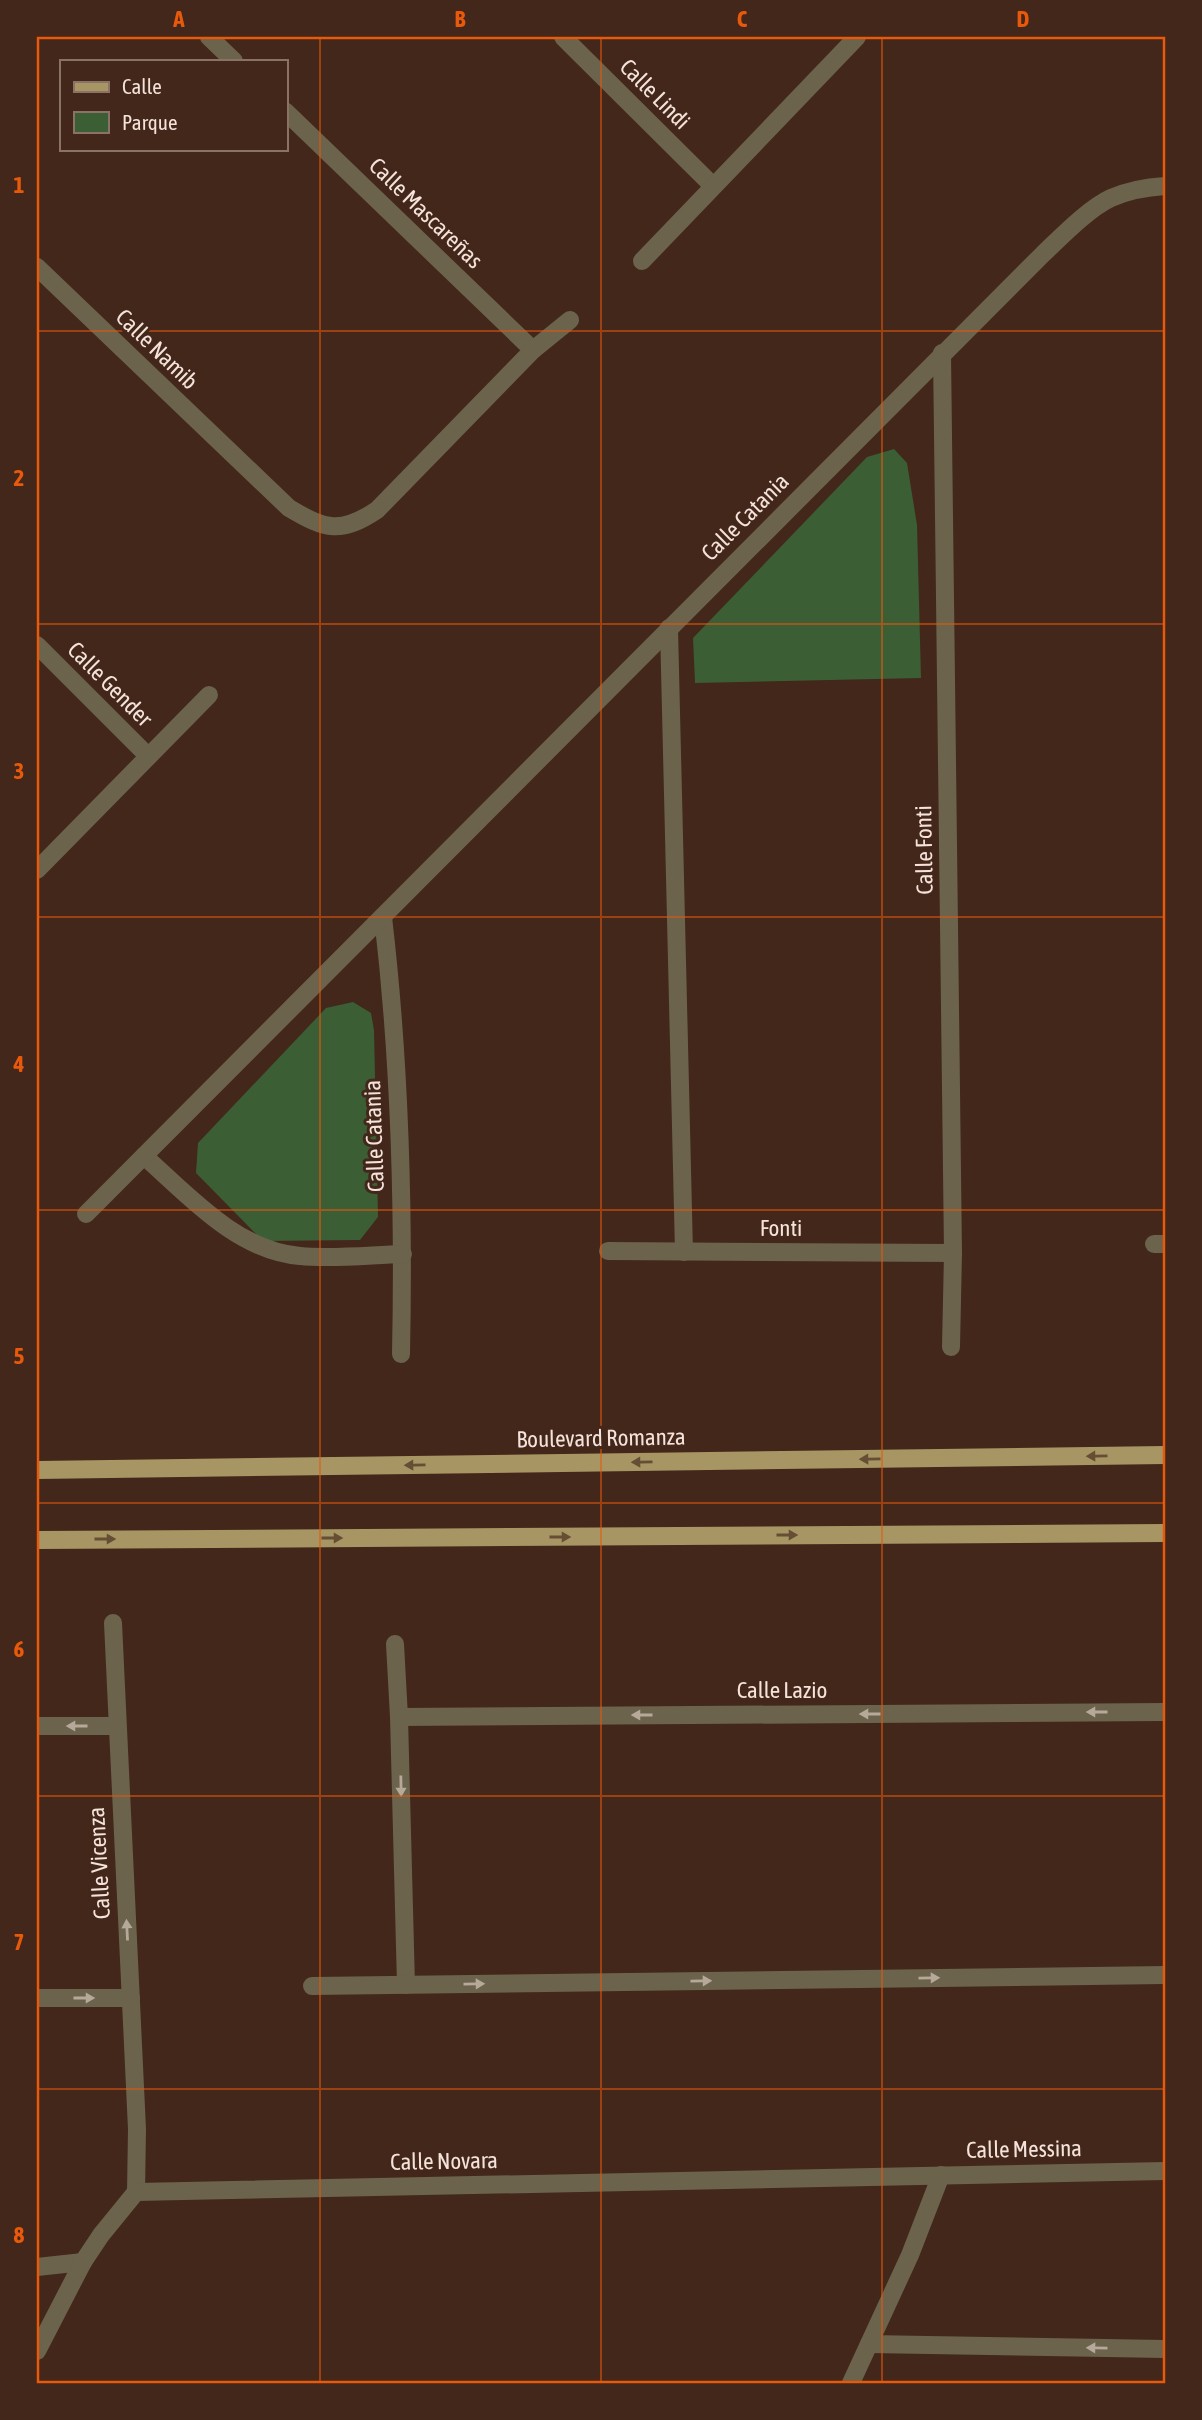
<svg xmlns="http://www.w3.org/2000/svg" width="1202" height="2420" font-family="'Asap Condensed',sans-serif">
<rect width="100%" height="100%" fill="#42271a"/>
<g fill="#3b5e35">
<polygon points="894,449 907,463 917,525 921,678 695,683 693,638 867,457"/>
<polygon points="353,1002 371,1013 374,1030 378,1217 360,1240 263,1241 196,1173 198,1143 326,1008"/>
</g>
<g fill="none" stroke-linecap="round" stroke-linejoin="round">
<g stroke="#6b634b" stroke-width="18">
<polyline points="209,37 234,61"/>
<polyline points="563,37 713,186"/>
<polyline points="285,111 533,350"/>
<polyline points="642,261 857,37"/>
<path d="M37,267L289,508C326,530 341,534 377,510L533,350L570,320"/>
<polyline points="942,353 953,1253 951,1347"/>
<polyline points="669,628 684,1252"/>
<polyline points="37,645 148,756"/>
<polyline points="37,870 209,695"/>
<path d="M383,917C400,1062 404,1209 401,1354"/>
<path d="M144,1156C188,1195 237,1251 300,1256C334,1259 369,1255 403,1254"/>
<path d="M86,1214L1043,254C1061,237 1089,208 1111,198C1127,191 1149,187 1165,186"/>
<polyline points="1154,1244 1165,1244"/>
<polyline points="608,1251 953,1253"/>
<polyline points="113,1623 137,2129 136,2192"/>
<polyline points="395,1644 399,1717 406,1985"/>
<polyline points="399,1717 1165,1712"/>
<polyline points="37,1726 117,1726"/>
<polyline points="312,1986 1165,1975"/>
<polyline points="37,1998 131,1998"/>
<polyline points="37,2267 83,2262"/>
<polyline points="869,2344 1165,2349"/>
<polyline points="37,2351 83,2262 101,2235 136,2192 1165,2171"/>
<polyline points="851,2383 910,2255 941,2175"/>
</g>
<g stroke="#a79563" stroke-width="18">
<polyline points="37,1470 1165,1455"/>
<polyline points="37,1540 1165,1533"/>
</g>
</g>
<defs><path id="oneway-solid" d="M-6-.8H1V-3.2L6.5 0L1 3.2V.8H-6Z" transform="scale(1.75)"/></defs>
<g fill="#654e34">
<use href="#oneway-solid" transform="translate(1097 1456) rotate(179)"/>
<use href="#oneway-solid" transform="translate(870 1459) rotate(179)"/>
<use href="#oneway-solid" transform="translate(642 1462) rotate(179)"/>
<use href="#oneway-solid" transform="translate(415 1465) rotate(179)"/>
<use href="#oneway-solid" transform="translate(787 1535)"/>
<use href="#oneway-solid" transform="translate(560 1537)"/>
<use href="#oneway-solid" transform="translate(332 1538)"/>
<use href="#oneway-solid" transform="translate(105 1539)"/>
</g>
<g fill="#b7a99a">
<use href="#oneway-solid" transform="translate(1097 1712) rotate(180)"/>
<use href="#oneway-solid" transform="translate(870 1714) rotate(180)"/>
<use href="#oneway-solid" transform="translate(642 1715) rotate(180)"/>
<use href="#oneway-solid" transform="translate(77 1726) rotate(180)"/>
<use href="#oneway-solid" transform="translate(401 1786) rotate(89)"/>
<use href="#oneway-solid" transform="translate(127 1930) rotate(-93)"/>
<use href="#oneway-solid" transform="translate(929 1978) rotate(-1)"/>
<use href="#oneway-solid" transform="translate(701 1981) rotate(-1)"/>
<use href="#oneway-solid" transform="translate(474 1984) rotate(-1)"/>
<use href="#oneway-solid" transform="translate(84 1998)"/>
<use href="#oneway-solid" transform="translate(1097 2348) rotate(-179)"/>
</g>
<path fill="none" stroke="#e8590c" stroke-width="2" stroke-opacity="0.55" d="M320,37V2383M601,37V2383M882,37V2383M37,331H1165M37,624H1165M37,917H1165M37,1210H1165M37,1503H1165M37,1796H1165M37,2089H1165"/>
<g text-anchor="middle" stroke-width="6" stroke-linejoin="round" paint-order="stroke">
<g font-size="23" fill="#f5e3db" stroke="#42271a">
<text transform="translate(655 94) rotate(45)" y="8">Calle Lindi</text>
<text transform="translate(426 213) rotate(44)" y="8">Calle Mascareñas</text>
<text transform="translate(157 349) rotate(44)" y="8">Calle Namib</text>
<text transform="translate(745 517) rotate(-45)" y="8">Calle Catania</text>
<text transform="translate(110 684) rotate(45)" y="8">Calle Gender</text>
<text transform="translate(924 850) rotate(-91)" y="8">Calle Fonti</text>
<text transform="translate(374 1136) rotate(-92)" y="8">Calle Catania</text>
<text x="781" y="1236">Fonti</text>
<text transform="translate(601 1438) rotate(-1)" y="8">Boulevard Romanza</text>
<text x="782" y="1698">Calle Lazio</text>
<text transform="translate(99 1863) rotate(-93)" y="8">Calle Vicenza</text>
<text transform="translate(1024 2149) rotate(-1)" y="8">Calle Messina</text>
<text transform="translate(444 2161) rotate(-1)" y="8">Calle Novara</text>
</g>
</g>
<rect width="1202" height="2420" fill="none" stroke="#42271a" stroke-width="77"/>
<rect x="60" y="60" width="228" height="91" fill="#42271a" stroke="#8a7267" stroke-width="2"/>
<rect x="74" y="82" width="35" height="10" fill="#a79563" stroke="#8a7267" stroke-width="2"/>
<text x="122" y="94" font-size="21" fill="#f5e3db">Calle</text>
<rect x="74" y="112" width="35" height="21" fill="#3b5e35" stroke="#8a7267" stroke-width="2"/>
<text x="122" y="130" font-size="21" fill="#f5e3db">Parque</text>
<rect x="38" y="38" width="1126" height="2344" fill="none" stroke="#e8590c" stroke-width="2.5"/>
<g font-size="23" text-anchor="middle" font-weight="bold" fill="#e8590c">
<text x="179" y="27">A</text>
<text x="460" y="27">B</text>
<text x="742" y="27">C</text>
<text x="1023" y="27">D</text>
<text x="19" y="193">1</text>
<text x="19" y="486">2</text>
<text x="19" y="779">3</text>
<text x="19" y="1072">4</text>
<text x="19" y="1364">5</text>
<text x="19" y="1657">6</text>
<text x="19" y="1950">7</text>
<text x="19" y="2243">8</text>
</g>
</svg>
